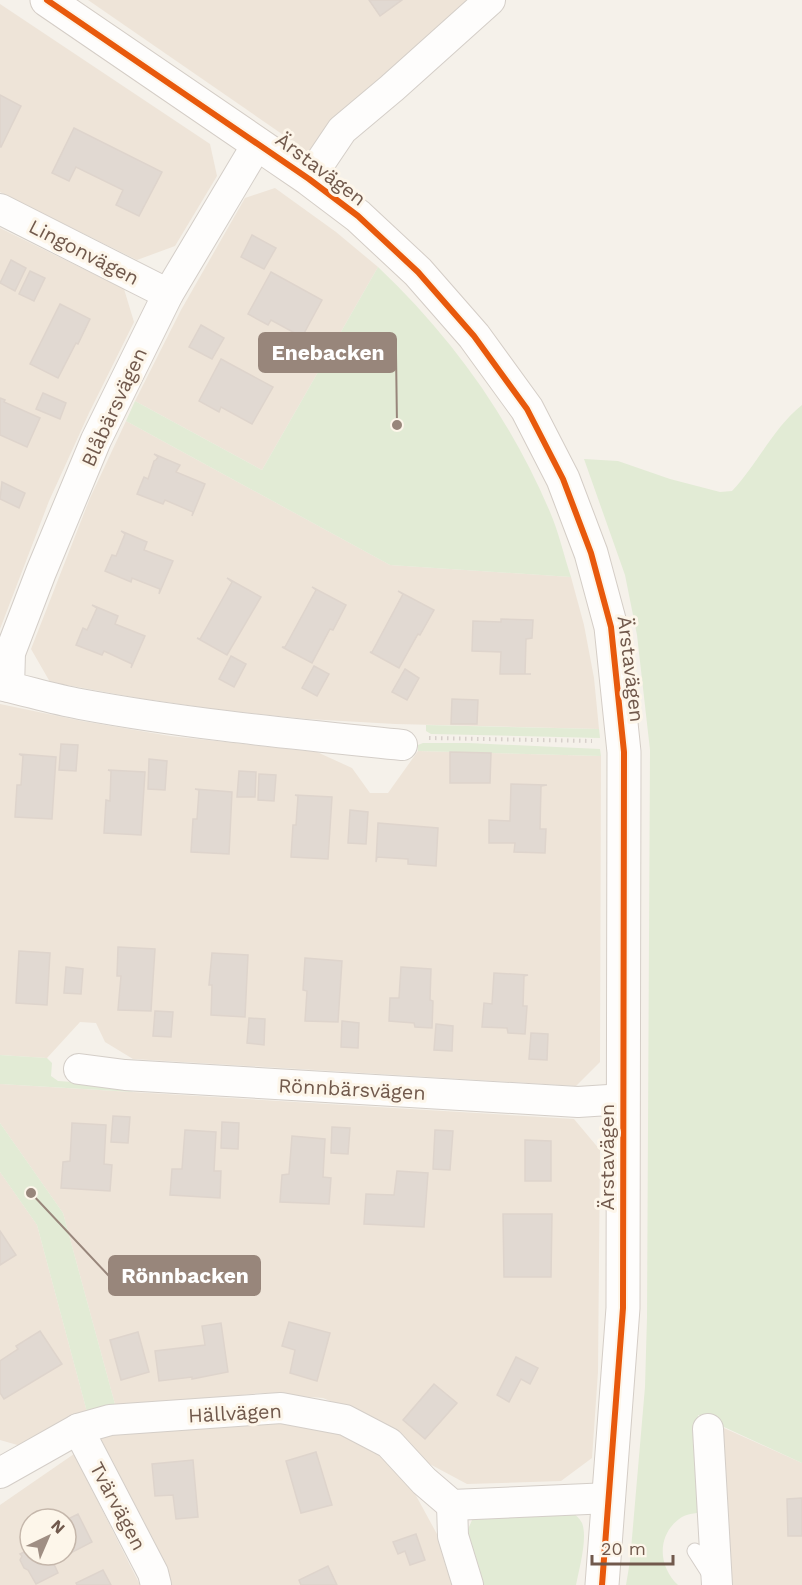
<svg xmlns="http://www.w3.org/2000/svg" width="802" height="1585" font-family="'Work Sans',sans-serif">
<rect width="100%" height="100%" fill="#f5f1ea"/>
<g fill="#eee4d8" fill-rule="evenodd">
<polygon points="88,0 483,0 308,152"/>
<polygon points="0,4 210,144 217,176 175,246 137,260 0,192"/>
<polygon points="275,188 336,232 378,267 262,470 135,401 181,310 245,198"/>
<polygon points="0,228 124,289 134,322 89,413 49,501 0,629"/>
<polygon points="126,421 390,565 571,577 584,625 594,678 599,729 395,724 307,719 221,710 138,698 50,682 31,649 90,498"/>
<polygon points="0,704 82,721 170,736 317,752 352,768 370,793 388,793 418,751 601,756 600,1062 576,1086 133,1059 105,1042 96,1023 80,1022 47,1058 0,1055"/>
<polygon points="0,1084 574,1119 600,1150 598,1372 592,1458 561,1481 467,1484 424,1461 378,1421 323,1398 260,1393 116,1408 63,1213 0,1123"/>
<polygon points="0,1172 37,1225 87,1412 28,1448 0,1440"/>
<polygon points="280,1421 329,1427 370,1444 407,1479 444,1547 457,1585 171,1585 166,1567 97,1436"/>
<polygon points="715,1424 802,1463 802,1585 727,1585"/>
<path d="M74,1454L140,1585H0V1505ZM30,1519H66V1555H30Z"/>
</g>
<g fill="#e2ebd5">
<path d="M378,267C452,337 510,418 550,512C559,533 564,556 571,577L390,565L126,421L135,401L262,470Z"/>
<path d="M802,405V1463L698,1415L705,1512C698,1513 689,1513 682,1517C657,1533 657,1565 678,1585H626L630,1561L645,1387L647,1317L650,750L637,635L625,575L584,459L618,461L670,479L720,492L732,491C757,465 773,428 802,405Z"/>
<polygon points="426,725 599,729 600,738 431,734 426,731"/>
<polygon points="423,743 469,743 600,749 601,756 418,751 418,745"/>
<polygon points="0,1055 47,1058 52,1063 51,1076 58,1081 89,1083 134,1092 0,1084"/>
<polygon points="0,1123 63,1213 116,1408 87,1412 37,1225 0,1172"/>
<path d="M569,1510C574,1514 579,1517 582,1523C588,1538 579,1569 576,1585H479L466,1534L472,1520L480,1514Z"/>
</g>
<g fill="#e1d9d2" stroke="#ded4cc" stroke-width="1.5">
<polygon points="369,0 402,0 380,16"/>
<polygon points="0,95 21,106 1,147 0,147"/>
<polygon points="74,128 162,172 139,216 116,205 123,190 76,167 69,181 52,173"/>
<polygon points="252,235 276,248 264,269 241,257"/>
<polygon points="11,260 26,268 15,291 0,283"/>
<polygon points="30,271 45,278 34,301 19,294"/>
<polygon points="271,272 322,300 302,337 271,320 268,325 248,314"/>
<polygon points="60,304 90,319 78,344 76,343 58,378 30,364"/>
<polygon points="201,325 224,338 212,359 189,347"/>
<polygon points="221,359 273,387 252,424 221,407 219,412 199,401"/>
<polygon points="43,393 66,403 60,419 36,409"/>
<polygon points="0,398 5,400 4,402 40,418 27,447 0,435"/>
<polygon points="154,454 180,465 176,472 205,484 192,516 193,512 165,500 163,504 137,494 144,477 148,479 154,461 156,460 158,457"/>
<polygon points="2,482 25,493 19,508 0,499"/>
<polygon points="121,531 147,542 144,550 173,561 159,594 160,589 132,578 131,582 105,571 112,555 116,556 125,534"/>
<polygon points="227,578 261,597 227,655 197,638 200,639 232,582"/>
<polygon points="312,587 346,605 333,630 330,629 312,663 282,647 285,647 316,590"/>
<polygon points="398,591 434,610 420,635 418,634 399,668 370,652 372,652 403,594"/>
<polygon points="92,605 118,616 115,624 145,636 131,668 132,664 104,651 102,655 76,645 83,628 87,630 97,608"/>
<polygon points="501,619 533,620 532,638 526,639 525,674 531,674 500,674 501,652 472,651 473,621 501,622"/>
<polygon points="231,656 246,664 234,687 219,679"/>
<polygon points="314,666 329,674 317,696 302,688"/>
<polygon points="405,669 419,678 407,700 392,692"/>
<polygon points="452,699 478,700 477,724 451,724"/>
<polygon points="61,744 78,745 76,771 59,770"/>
<polygon points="450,752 491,753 490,783 450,783"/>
<polygon points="19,754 56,757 52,819 15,817 17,785 21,785 23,756"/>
<polygon points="149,759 167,761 165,790 148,789"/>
<polygon points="108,770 145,772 141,835 104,833 106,800 110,801 111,771"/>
<polygon points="239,771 256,772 255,797 237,797"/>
<polygon points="259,774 276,775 274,801 258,800"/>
<polygon points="511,784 547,785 541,786 540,829 546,829 545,853 514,852 515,843 489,843 489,820 510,821"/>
<polygon points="195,789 232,792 229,854 191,852 193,819 197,819 199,790"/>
<polygon points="295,795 332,797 328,859 291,857 293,825 296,825 298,796"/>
<polygon points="350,810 368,812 366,844 348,843"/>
<polygon points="378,823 438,828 436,866 408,864 408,859 377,857 376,862"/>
<polygon points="118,947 155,949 151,1011 118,1010 121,976 117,976"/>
<polygon points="19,951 50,953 47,1005 16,1003"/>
<polygon points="212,953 248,955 245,1017 211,1015 212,985 209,985"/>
<polygon points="305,958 342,961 338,1022 305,1021 307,991 303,990"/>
<polygon points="66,967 83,969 81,994 64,993"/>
<polygon points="401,967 431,969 430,1000 433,1001 432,1028 415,1027 414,1023 389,1021 390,998 399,998"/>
<polygon points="494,973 528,975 524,976 523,1006 527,1006 525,1034 508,1033 507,1028 482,1027 484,1003 492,1004"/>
<polygon points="155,1011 173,1012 171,1037 153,1036"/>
<polygon points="249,1018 265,1019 264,1045 247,1043"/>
<polygon points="342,1021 359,1023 358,1048 341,1047"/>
<polygon points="436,1024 453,1026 452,1051 434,1050"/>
<polygon points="531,1033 548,1034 547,1060 529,1059"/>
<polygon points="113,1116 130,1117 128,1143 111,1142"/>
<polygon points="222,1122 239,1123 238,1149 221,1148"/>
<polygon points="72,1123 106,1125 104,1164 112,1165 110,1191 61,1188 63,1162 70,1161"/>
<polygon points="332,1127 350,1128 348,1154 331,1153"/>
<polygon points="185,1130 216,1132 214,1171 221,1171 220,1198 170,1195 172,1169 182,1169"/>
<polygon points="435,1130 453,1131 450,1170 433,1169"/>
<polygon points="292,1136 325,1139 323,1177 331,1178 329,1204 280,1202 282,1175 289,1174"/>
<polygon points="525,1140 551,1141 551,1181 525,1181"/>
<polygon points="397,1171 428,1173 424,1227 364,1224 366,1194 394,1195"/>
<polygon points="503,1214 552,1214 551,1277 504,1277"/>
<polygon points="0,1231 16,1255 0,1265"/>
<polygon points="289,1322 330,1333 317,1381 290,1373 295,1350 282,1346"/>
<polygon points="221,1323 228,1372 192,1379 192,1377 159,1381 155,1351 205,1345 202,1326"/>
<polygon points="40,1331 62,1364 4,1399 0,1393 0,1361 18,1349 16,1346"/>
<polygon points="138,1332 149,1372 121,1380 110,1340"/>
<polygon points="516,1357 538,1368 530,1384 521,1379 509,1402 497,1395"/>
<polygon points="434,1384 457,1403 425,1439 403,1420"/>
<polygon points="316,1452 332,1505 301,1513 286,1461"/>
<polygon points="193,1460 198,1517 176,1519 173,1495 155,1496 152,1464"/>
<polygon points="802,1498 802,1536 788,1536 787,1499"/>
<polygon points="78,1514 92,1542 53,1562 58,1573 36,1584 28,1570 24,1568 20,1560 22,1556 20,1554 30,1549 30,1555 66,1555 66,1520"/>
<polygon points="416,1534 425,1560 410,1565 405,1551 398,1554 393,1542"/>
<polygon points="328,1566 337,1585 301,1585 299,1580"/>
<polygon points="103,1570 111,1585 77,1585 76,1583"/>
</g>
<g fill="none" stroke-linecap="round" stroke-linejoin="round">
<g stroke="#d4cec8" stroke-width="17">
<polyline id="lane" points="695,1551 711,1576"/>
</g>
<g stroke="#d4cec8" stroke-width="32">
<g id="street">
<polyline points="309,179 342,130 392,88 490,0"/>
<polyline points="0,209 168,294"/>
<path d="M0,685C27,691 53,699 80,704C187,724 295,734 402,745"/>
<polyline points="9,687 10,653 41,572 96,440 168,294 258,143"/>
<polyline points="79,1069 125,1075 578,1102 624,1099"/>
<polyline points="78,1429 153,1573 156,1585"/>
<polyline points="708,1429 717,1585"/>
<polyline points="0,1473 78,1429 110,1420 281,1408 345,1420 389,1443 424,1481 452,1505 610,1498"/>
<polyline points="452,1505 453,1536 468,1585"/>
</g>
</g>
<g stroke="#d4cdc6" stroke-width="35">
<polyline id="secondary" points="47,0 309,179 358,216 418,272 474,336 527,409 563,479 591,553 611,627 624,752 623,1308 602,1585"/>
</g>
<polyline stroke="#d7d0cb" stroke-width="4" stroke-dasharray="1.5 4.5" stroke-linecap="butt" points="429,738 592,741"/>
<use href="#lane" stroke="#fefdfc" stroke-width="15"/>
<use href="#street" stroke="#fefdfc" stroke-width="30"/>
<use href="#secondary" stroke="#fefdfc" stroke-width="33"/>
<g stroke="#fdf6ea" stroke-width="10">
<polyline id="cycleway" points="47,0 309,179 358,216 418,272 474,336 527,409 563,479 591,553 611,627 624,752 623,1308 602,1585"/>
</g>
<use href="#cycleway" stroke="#e8590c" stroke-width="6"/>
</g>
<g text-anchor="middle" stroke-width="6" stroke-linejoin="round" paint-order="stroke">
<g font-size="20" fill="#71594c" stroke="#fdf6ea">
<text transform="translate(321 169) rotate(37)" y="7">Ärstavägen</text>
<text transform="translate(84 252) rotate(27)" y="7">Lingonvägen</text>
<text transform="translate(114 407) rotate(-65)" y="7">Blåbärsvägen</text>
<text transform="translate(631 669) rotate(83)" y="7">Ärstavägen</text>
<text transform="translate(352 1089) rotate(3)" y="7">Rönnbärsvägen</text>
<text transform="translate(607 1157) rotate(-90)" y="7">Ärstavägen</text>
<text transform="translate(235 1413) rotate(-3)" y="7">Hällvägen</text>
<text transform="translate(118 1506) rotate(62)" y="7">Tvärvägen</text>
</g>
</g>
<path fill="none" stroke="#98867b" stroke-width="2" d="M397 425L396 353M31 1193L109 1276"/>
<g fill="#98867b" stroke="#fdf6ea" stroke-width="2">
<circle cx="397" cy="425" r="6"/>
<circle cx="31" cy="1193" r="6"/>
</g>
<g fill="#98867b" stroke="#98867b" stroke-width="2">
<rect x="259" y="333" width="137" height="39" rx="6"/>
<rect x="109" y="1256" width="151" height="39" rx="6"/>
</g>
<g font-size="21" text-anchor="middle" font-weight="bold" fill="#fff">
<text x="328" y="360">Enebacken</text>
<text x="185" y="1283">Rönnbacken</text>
</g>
<g transform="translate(48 1537) rotate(44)"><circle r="28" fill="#fdf6ea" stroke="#c5b7ab" stroke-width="1.5"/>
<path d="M0-4.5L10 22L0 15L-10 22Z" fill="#9f8e83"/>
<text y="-9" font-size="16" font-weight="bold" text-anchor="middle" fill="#71594c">N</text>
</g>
<path d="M592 1555v9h81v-9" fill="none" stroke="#71594c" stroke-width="3"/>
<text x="601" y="1555" font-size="18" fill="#71594c" stroke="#fdf6ea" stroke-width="4.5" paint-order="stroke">20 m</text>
</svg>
